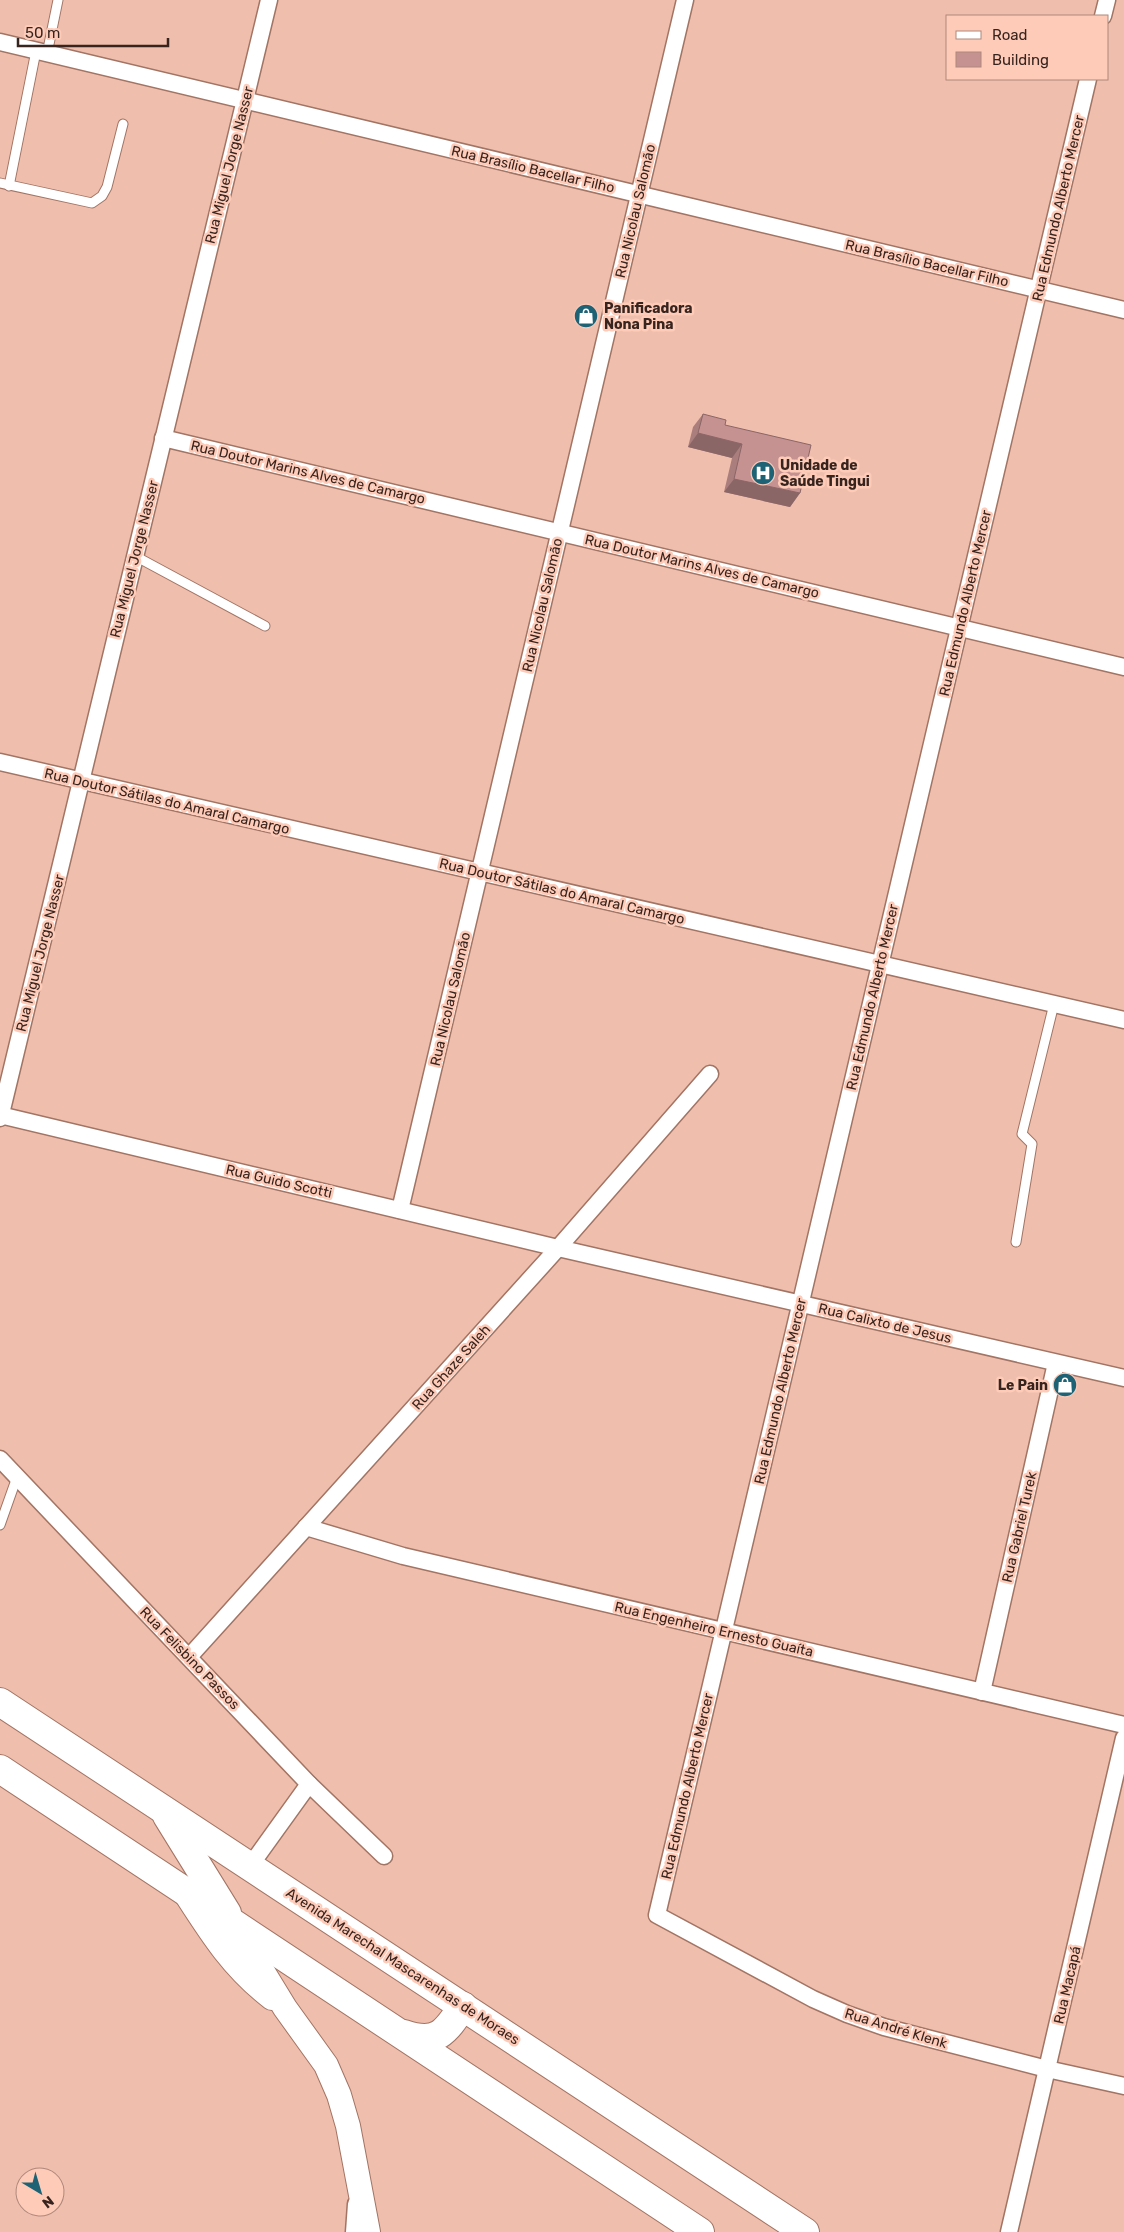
<svg xmlns="http://www.w3.org/2000/svg" width="1124" height="2232" font-family="Rubik,sans-serif">
<rect width="100%" height="100%" fill="#f0bead"/>
<g fill="none" stroke-linecap="round" stroke-linejoin="round">
<g stroke="#a27464" stroke-width="11">
<g id="service">
<polyline points="47,54 58,0"/>
<polyline points="0,183 92,203 102,196 107,187 123,124"/>
<polyline points="9,186 36,51"/>
<polyline points="135,556 265,626"/>
<polyline points="1016,1242 1032,1144 1022,1134 1054,1004"/>
<polyline points="0,1525 17,1477"/>
</g>
</g>
<g stroke="#a27464" stroke-width="19">
<g id="minor">
<polyline points="1103,16 1107,0"/>
<polyline points="0,42 1124,310"/>
<polyline points="1088,79 657,1915 813,1999 847,2014 884,2027 1047,2069 1124,2086"/>
<polyline points="163,438 1124,667"/>
<polyline points="0,762 1124,1020"/>
<polyline points="0,1115 558,1248 1124,1378"/>
<polyline points="0,1118 269,0"/>
<polyline points="400,1210 685,0"/>
<polyline points="0,1459 309,1784 250,1866"/>
<polyline points="306,1527 403,1556 1124,1725"/>
<polyline points="189,1657 558,1248 710,1074"/>
<polyline points="982,1692 1056,1363"/>
<polyline points="309,1784 384,1856"/>
<polyline points="354,2232 356,2204"/>
<polyline points="1009,2232 1124,1738"/>
</g>
</g>
<g stroke="#a27464" stroke-width="26">
<g id="secondary">
<path d="M184,1891C211,1933 232,1967 272,1998"/>
<polyline points="233,1923 285,2008 326,2065 339,2095 348,2126 368,2232"/>
</g>
</g>
<g stroke="#a27464" stroke-width="30">
<g id="trunk">
<polyline points="0,1702 805,2232"/>
<polyline points="0,1769 700,2232"/>
<polyline points="167,1816 227,1913"/>
<path d="M404,2034C437,2045 445,2033 463,2006"/>
</g>
</g>
<use href="#service" stroke="#fff" stroke-width="9"/>
<use href="#minor" stroke="#fff" stroke-width="16"/>
<use href="#secondary" stroke="#fff" stroke-width="24"/>
<use href="#trunk" stroke="#fff" stroke-width="28"/>
</g>
<polygon fill="#aa7e7d" points="703,414 725,425 800,493 790,507 724,492 732,458 688,447 693,427"/>
<g fill="#8b6666">
<polygon points="698,433 742,444 732,458 688,447"/>
<polygon points="734,479 800,493 790,507 724,492"/>
</g>
<polygon fill="#c69291" stroke="#8b6666" points="703,414 726,420 725,425 811,445 800,493 734,479 742,444 698,433"/>
<defs>
<g id="shop-disc" transform="scale(1.25)"><circle r="9.5" fill="#1e6275" stroke="#fecbb9"/><path d="M-5-2.5h2.3a2.7 3.5 0 0 1 5.4 0H5L5.5 6h-11ZM-1.5-2.5h3a1.5 2.3 0 0 0-3 0Z" fill="#fff"/></g>
<g id="hospital-disc" transform="scale(1.25)"><circle r="9.5" fill="#1e6275" stroke="#fecbb9"/><path d="M-5-5h3v3.5h4V-5h3V5h-3V1.5h-4V5h-3Z" fill="#fff"/></g>
</defs>
<g fill-rule="evenodd">
<use href="#shop-disc" x="586" y="316"/>
<use href="#hospital-disc" x="763" y="473"/>
<use href="#shop-disc" x="1065" y="1385"/>
</g>
<g text-anchor="middle" stroke-width="5" stroke-linejoin="round" paint-order="stroke">
<g font-size="14" fill="#37241e" stroke="#fecbb9">
<text transform="translate(229 165) rotate(-76)" y="5">Rua Miguel Jorge Nasser</text>
<text transform="translate(533 169) rotate(13)" y="5">Rua Brasílio Bacellar Filho</text>
<text transform="translate(1058 208) rotate(-77)" y="5">Rua Edmundo Alberto Mercer</text>
<text transform="translate(635 211) rotate(-77)" y="5">Rua Nicolau Salomão</text>
<text transform="translate(927 263) rotate(13)" y="5">Rua Brasílio Bacellar Filho</text>
<text transform="translate(308 472) rotate(13)" y="5">Rua Doutor Marins Alves de Camargo</text>
<text transform="translate(134 559) rotate(-76)" y="5">Rua Miguel Jorge Nasser</text>
<text transform="translate(702 566) rotate(13)" y="5">Rua Doutor Marins Alves de Camargo</text>
<text transform="translate(965 603) rotate(-77)" y="5">Rua Edmundo Alberto Mercer</text>
<text transform="translate(542 605) rotate(-77)" y="5">Rua Nicolau Salomão</text>
<text transform="translate(167 801) rotate(13)" y="5">Rua Doutor Sátilas do Amaral Camargo</text>
<text transform="translate(562 891) rotate(13)" y="5">Rua Doutor Sátilas do Amaral Camargo</text>
<text transform="translate(40 953) rotate(-76)" y="5">Rua Miguel Jorge Nasser</text>
<text transform="translate(872 997) rotate(-77)" y="5">Rua Edmundo Alberto Mercer</text>
<text transform="translate(450 999) rotate(-77)" y="5">Rua Nicolau Salomão</text>
<text transform="translate(279 1181) rotate(13)" y="5">Rua Guido Scotti</text>
<text transform="translate(885 1323) rotate(13)" y="5">Rua Calixto de Jesus</text>
<text transform="translate(451 1367) rotate(-48)" y="5">Rua Ghaze Saleh</text>
<text transform="translate(780 1391) rotate(-77)" y="5">Rua Edmundo Alberto Mercer</text>
<text transform="translate(1019 1527) rotate(-77)" y="5">Rua Gabriel Turek</text>
<text transform="translate(714 1629) rotate(13)" y="5">Rua Engenheiro Ernesto Guaíta</text>
<text transform="translate(190 1658) rotate(46)" y="5">Rua Felisbino Passos</text>
<text transform="translate(687 1786) rotate(-77)" y="5">Rua Edmundo Alberto Mercer</text>
<text transform="translate(403 1966) rotate(33)" y="5">Avenida Marechal Mascarenhas de Moraes</text>
<text transform="translate(1067 1985) rotate(-77)" y="5">Rua Macapá</text>
<text transform="translate(896 2028) rotate(17)" y="5">Rua André Klenk</text>
</g>
<g font-size="14" font-weight="bold" fill="#37241e" stroke="#fecbb9" text-anchor="start">
<text x="604" y="313">Panificadora<tspan x="604" dy="16">Nona Pina</tspan></text>
<text x="780" y="470">Unidade de<tspan x="780" dy="16">Saúde Tingui</tspan></text>
<text x="1048" y="1390" text-anchor="end">Le Pain</text>
</g>
</g>
<rect x="946" y="15" width="162" height="65" fill="#fecbb9" stroke="#ae887b"/>
<rect x="956" y="31" width="25" height="8" fill="#ffffff" stroke="#ae887b"/>
<text x="992" y="40" font-size="15" fill="#37241e">Road</text>
<rect x="956" y="52" width="25" height="15" fill="#c69291" stroke="#ae887b"/>
<text x="992" y="65" font-size="15" fill="#37241e">Building</text>
<g transform="translate(40 2192) rotate(142)"><circle r="24" fill="#fecbb9" stroke="#ae887b"/>
<path d="M0-4L9 19L0 12L-9 19Z" fill="#1e6275"/>
<text y="-8" font-size="14" font-weight="bold" text-anchor="middle" fill="#37241e">N</text>
</g>
<path d="M18 38v8h150v-8" fill="none" stroke="#37241e" stroke-width="2.5"/>
<text x="25" y="38" font-size="15" fill="#37241e" stroke="#fecbb9" stroke-width="4" paint-order="stroke">50 m</text>
</svg>
